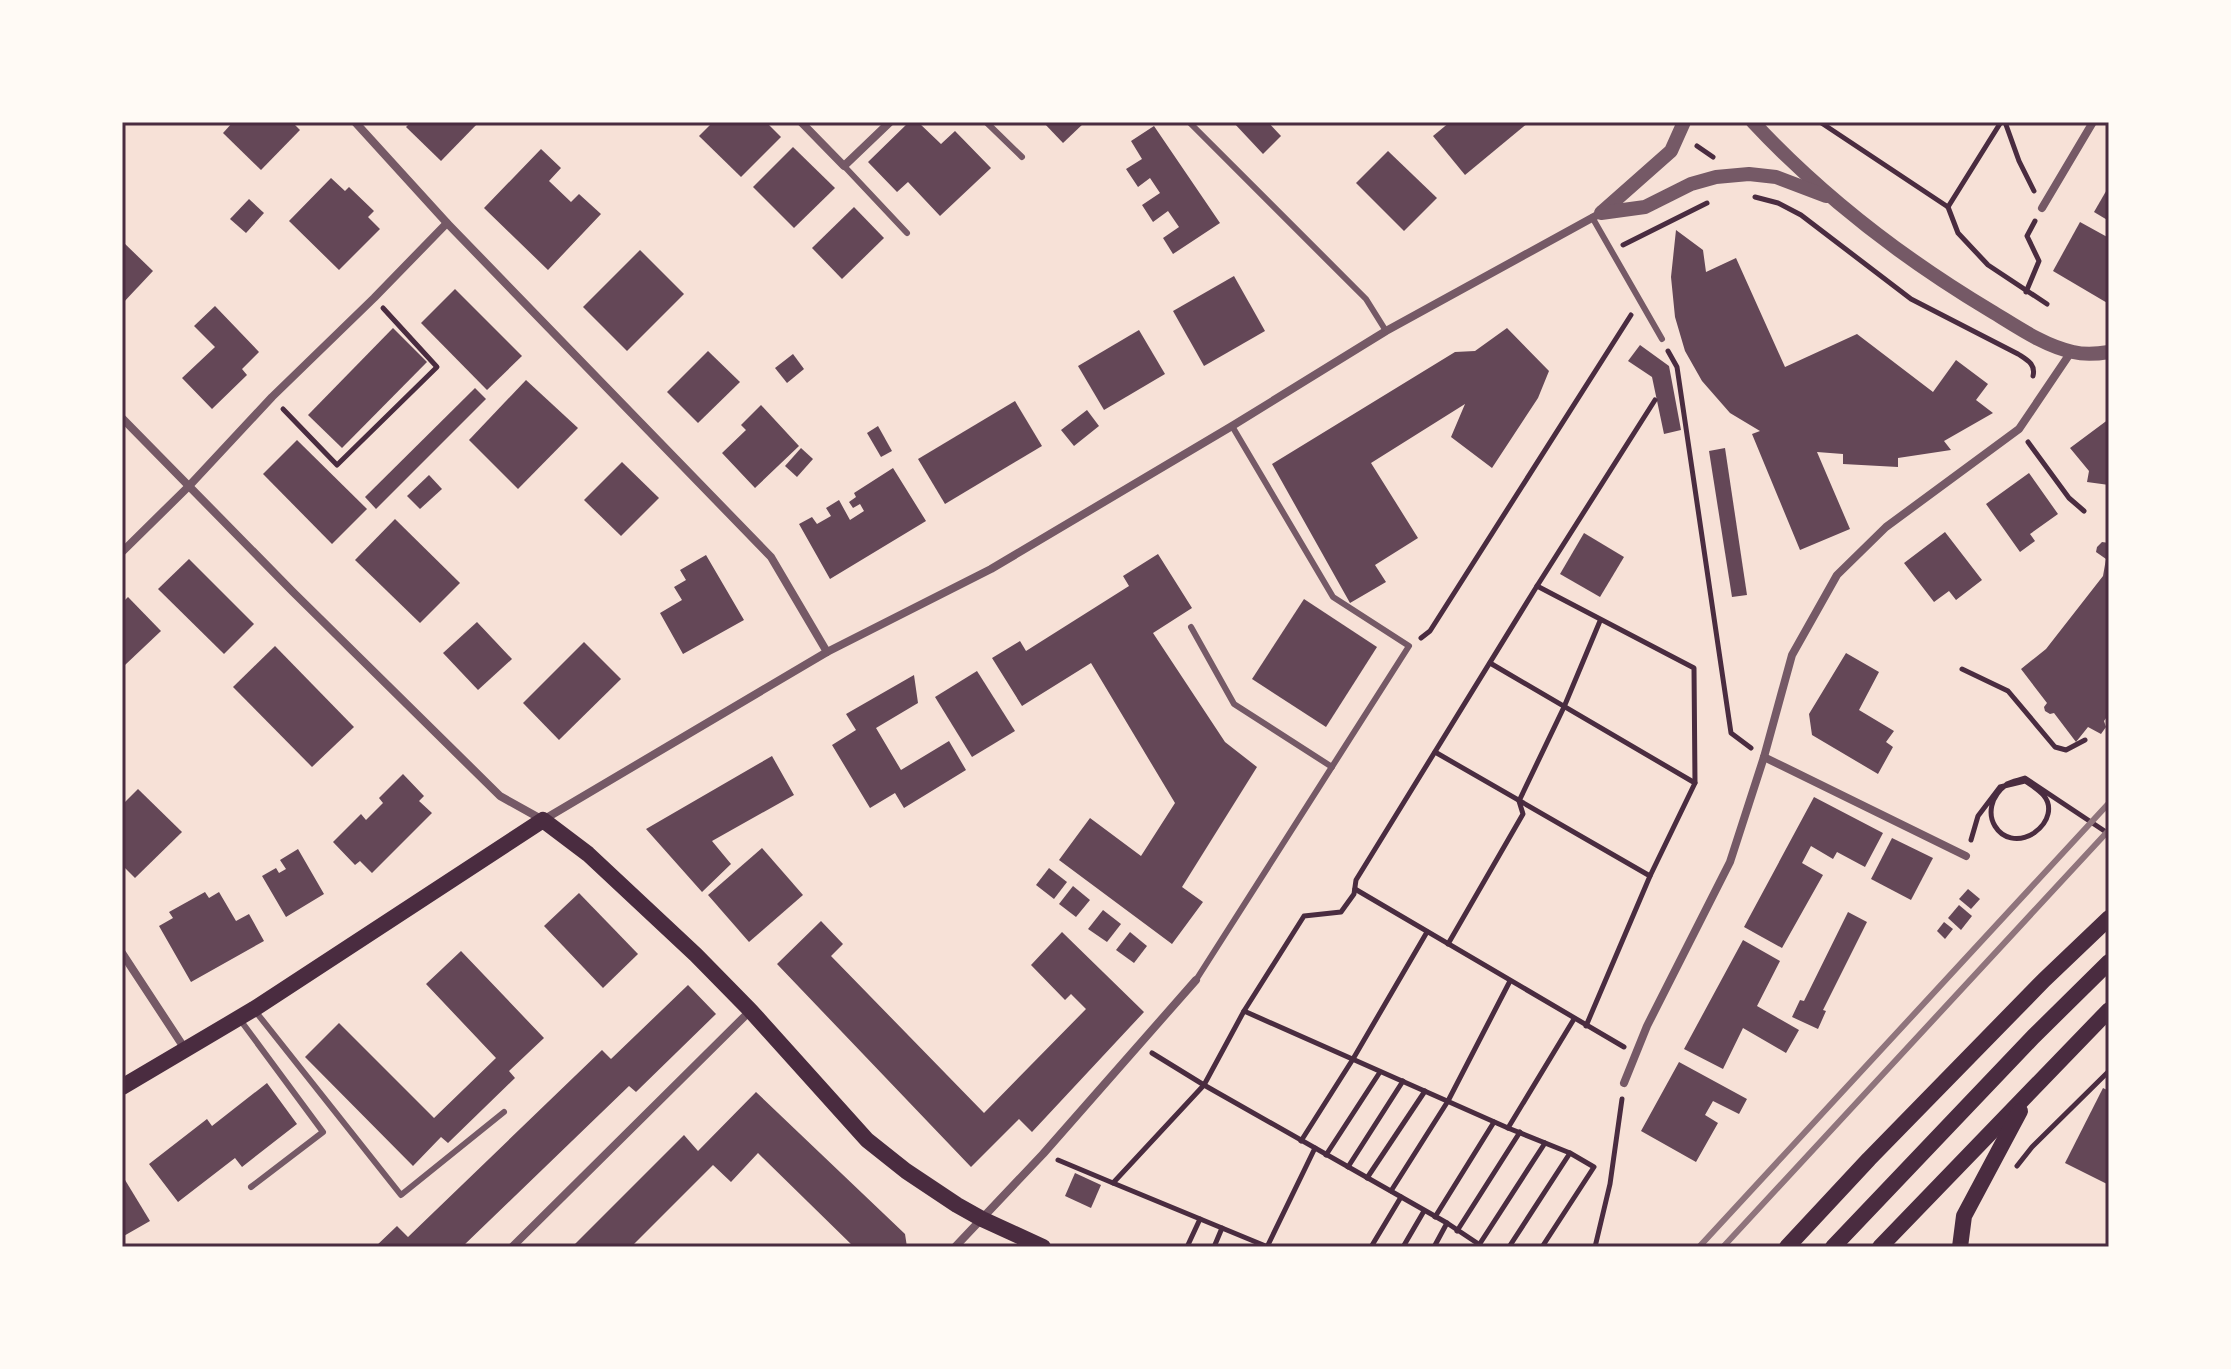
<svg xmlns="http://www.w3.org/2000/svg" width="2231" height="1369" font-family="Jost,sans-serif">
<rect width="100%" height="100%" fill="#f7e1d7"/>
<g fill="#644757">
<polygon points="233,122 292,122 300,130 261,170 223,133"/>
<polygon points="411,122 479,122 441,161 406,127"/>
<polygon points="713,122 766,122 781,137 741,177 699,136"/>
<polygon points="909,122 918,122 941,144 955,131 991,168 940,216 908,182 897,192 868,162"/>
<polygon points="1043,122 1085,122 1063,143"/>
<polygon points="1233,122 1268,122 1281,136 1263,154"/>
<polygon points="1450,122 1529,122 1465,175 1433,136"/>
<polygon points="1154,126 1220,223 1173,254 1163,238 1179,227 1168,211 1153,222 1142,205 1160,193 1150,178 1138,187 1126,169 1142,159 1131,141"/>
<polygon points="793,147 835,188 794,228 753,187"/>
<polygon points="541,149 561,168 549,181 571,202 579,194 601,214 548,270 484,208"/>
<polygon points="1388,151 1437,198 1404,231 1356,183"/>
<polygon points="331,178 345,191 349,187 374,211 368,217 380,229 339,270 289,221"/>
<polygon points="2109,186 2109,221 2094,212"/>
<polygon points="249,199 264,213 246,233 230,219"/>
<polygon points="854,207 884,238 842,279 812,248"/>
<polygon points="2080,222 2109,238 2109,304 2053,271"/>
<polygon points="1676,230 1703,250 1706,272 1736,258 1785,367 1857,334 1933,392 1956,360 1988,384 1976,400 1993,413 1944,441 1951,450 1898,458 1898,467 1843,464 1843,454 1817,452 1850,529 1800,550 1752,434 1760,431 1730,413 1702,381 1685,351 1675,317 1671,277"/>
<polygon points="122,241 153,271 122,304"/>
<polygon points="640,250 684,294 627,351 583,307"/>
<polygon points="1234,276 1265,331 1204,366 1173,311"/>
<polygon points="455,289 522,356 487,390 421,323"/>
<polygon points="215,306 259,352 242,369 247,375 212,409 182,378 215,347 194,326"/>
<polygon points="393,328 427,362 342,448 308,415"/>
<polygon points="1507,328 1549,371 1538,398 1492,468 1451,437 1465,404 1371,463 1418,538 1375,565 1386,582 1350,603 1272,464 1455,352 1475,351"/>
<polygon points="1139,330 1165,374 1104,410 1078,366"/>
<polygon points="1640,345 1669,366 1681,430 1664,434 1652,377 1628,361"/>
<polygon points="708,351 740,382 698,423 667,392"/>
<polygon points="793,354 804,369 787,383 775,368"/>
<polygon points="526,380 578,428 518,489 469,440"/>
<polygon points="475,388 486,399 376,509 365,497"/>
<polygon points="1015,401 1042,446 945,504 918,459"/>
<polygon points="761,405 799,446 755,488 722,453 746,430 741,425"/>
<polygon points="1087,410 1099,426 1074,446 1061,430"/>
<polygon points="2109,419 2109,485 2087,482 2089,471 2070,448"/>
<polygon points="878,426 892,451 881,457 867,433"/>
<polygon points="297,440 367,509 332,544 263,474"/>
<polygon points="801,448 813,459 797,477 785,466"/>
<polygon points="1725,448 1747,595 1732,597 1709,451"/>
<polygon points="622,462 659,498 621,536 584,500"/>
<polygon points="893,468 926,521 830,579 799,524 812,517 817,524 831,516 826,508 839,500 850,520 864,511 860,504 853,508 849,502 856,497 854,493"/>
<polygon points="2029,473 2058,514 2030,534 2035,541 2020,552 1986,504"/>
<polygon points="429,475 442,489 420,509 407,496"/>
<polygon points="395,519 460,583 420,623 355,560"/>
<polygon points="1945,532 1982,580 1956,600 1949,591 1934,602 1904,563"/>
<polygon points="1584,533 1624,557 1600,597 1560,574"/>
<polygon points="2102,542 2109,543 2109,714 2104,721 2106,727 2101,734 2088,727 2076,742 2054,713 2050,714 2045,711 2044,707 2047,703 2021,669 2046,649 2103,576 2106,559 2096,552 2097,547"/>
<polygon points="1158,554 1192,608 1153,633 1225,742 1257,767 1182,887 1203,902 1172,944 1059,860 1090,818 1141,856 1175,803 1091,663 1022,706 992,658 1020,641 1026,651 1129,586 1123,576"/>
<polygon points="706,555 744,620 683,654 660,613 682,600 674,587 686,580 680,570"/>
<polygon points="189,559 254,624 224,654 158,589"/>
<polygon points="128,597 161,631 125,665 122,663 122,603"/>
<polygon points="1304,599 1377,647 1326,727 1252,679"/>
<polygon points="477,622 512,659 478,690 443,653"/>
<polygon points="584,642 621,679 559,740 523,703"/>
<polygon points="275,646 354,727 312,767 233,687"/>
<polygon points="1846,653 1879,672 1859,710 1894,731 1886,742 1893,747 1878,774 1812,735 1809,714"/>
<polygon points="977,671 1015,731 972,757 935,697"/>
<polygon points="914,675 918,703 876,728 901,770 949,741 966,770 904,808 895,793 870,808 832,745 856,730 846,714"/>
<polygon points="772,756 794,795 712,841 731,864 702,892 646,829"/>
<polygon points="403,774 424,796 419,801 432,813 372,873 360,861 355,865 333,842 361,814 366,820 383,803 379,798"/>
<polygon points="138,789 182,832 135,878 122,865 122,805"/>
<polygon points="1814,797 1883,833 1865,867 1837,852 1833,859 1811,846 1802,863 1823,875 1782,948 1744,927"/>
<polygon points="1892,838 1933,858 1911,900 1871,879"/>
<polygon points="762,848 803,895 749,942 708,895"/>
<polygon points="298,849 324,894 286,917 262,876 276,868 279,873 286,869 280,860"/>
<polygon points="1049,868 1067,882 1054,899 1036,885"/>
<polygon points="1073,886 1090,900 1076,917 1059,904"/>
<polygon points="1968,889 1980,899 1971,909 1959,899"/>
<polygon points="205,892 209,898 219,892 236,921 249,914 264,941 191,982 159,926 173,918 169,912"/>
<polygon points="579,893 638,954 603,988 544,926"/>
<polygon points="1959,905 1972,916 1961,930 1948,918"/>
<polygon points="1103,910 1121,924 1107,942 1088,929"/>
<polygon points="1848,912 1867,922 1823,1010 1826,1011 1818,1029 1792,1017 1800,1000 1804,1001"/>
<polygon points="821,921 843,944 831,956 984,1113 1086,1009 1071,994 1065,1000 1031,965 1062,932 1144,1012 1032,1132 1019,1119 971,1167 777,964"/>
<polygon points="1944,922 1953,929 1945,939 1937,931"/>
<polygon points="1130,932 1147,946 1134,963 1116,950"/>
<polygon points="1743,940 1780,961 1757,1006 1799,1030 1786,1053 1743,1028 1723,1069 1684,1049"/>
<polygon points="461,951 544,1038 509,1071 515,1078 448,1143 441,1137 413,1166 305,1057 339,1023 434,1118 496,1058 426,984"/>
<polygon points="688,985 716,1014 636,1092 629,1086 462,1247 375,1247 397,1226 408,1237 602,1050 611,1059"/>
<polygon points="1679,1062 1747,1099 1739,1114 1713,1101 1705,1115 1718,1123 1696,1162 1641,1131"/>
<polygon points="267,1083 297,1124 242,1167 235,1158 178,1202 149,1164 207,1119 212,1126"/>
<polygon points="2103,1088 2109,1091 2109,1185 2065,1163"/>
<polygon points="756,1092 905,1234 907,1247 854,1247 758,1153 731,1182 713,1165 631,1247 572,1247 684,1135 698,1151"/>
<polygon points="1075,1173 1101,1185 1091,1208 1065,1196"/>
<polygon points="122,1175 150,1221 122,1237"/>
</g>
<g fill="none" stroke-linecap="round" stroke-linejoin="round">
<g stroke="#4a2c40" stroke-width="5">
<polyline points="1820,122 1948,207 1958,233 1988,265 2047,304"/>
<polyline points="2005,122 2019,161 2034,191"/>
<polyline points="1697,146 1713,157"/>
<path d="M1755,197L1778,203L1801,215L1911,299L2018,354C2027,360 2036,364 2033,376"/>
<polyline points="1948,207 2001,122"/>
<polyline points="1623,245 1707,203"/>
<polyline points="2026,292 2039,261 2027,236 2035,221"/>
<polyline points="1668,351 1677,367 1731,733 1751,748"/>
<polyline points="283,409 337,465 437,367 383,308"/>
<polyline points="2028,442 2069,498 2084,511"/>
<polyline points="1537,586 1694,668 1695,783"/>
<polyline points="1421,638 1430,631 1631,315"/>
<polyline points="1490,663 1695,783 1650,876"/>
<polyline points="1962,669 2008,691 2055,747 2066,750 2085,740"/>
<polyline points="1435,752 1650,876 1586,1026"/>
<path d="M1971,840L1978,816L2000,787L2025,781C2037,789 2052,797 2048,814C2046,823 2041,828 2034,833C2001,854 1972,810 2007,784C2012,781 2020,780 2025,778L2109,834"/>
<polyline points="1355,889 1624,1047"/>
<polyline points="1448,944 1523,814 1519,801 1564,707 1600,621"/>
<polyline points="1244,1011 1508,1128 1570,1153 1594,1167 1542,1247"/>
<polyline points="1152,1053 1204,1085 1447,1223 1483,1247"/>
<polyline points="1508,1128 1574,1019"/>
<polyline points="1301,1141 1353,1059 1427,932"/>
<polyline points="1326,1155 1380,1072"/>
<polyline points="1058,1160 1113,1183 1204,1085 1244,1011 1304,916 1341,912 1354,894 1356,880 1537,586 1655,400"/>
<polyline points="2017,1166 2032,1147 2109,1071"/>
<polyline points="1348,1167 1403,1081"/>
<polyline points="1367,1178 1425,1091"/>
<polyline points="1113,1183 1268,1247"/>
<polyline points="1391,1191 1448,1101 1510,981"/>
<polyline points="1435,1217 1494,1122"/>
<polyline points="1457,1231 1520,1132"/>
<polyline points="1479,1245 1545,1143"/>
<polyline points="1187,1247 1200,1219"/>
<polyline points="1214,1247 1222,1228"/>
<polyline points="1267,1247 1315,1148"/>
<polyline points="1371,1247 1401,1197"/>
<polyline points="1403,1247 1424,1211"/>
<polyline points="1434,1247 1447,1223"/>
<polyline points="1509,1247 1570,1153"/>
<polyline points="1595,1247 1610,1184 1622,1099"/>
</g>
<g stroke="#755966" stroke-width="6">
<polyline points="986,122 1022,157"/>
<polyline points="1189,122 1366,299 1386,331"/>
<polyline points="844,166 907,233"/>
<polyline points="1592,217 1662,339"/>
<polyline points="1191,627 1234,704 1332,767"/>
<polyline points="1196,980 1409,646 1333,597 1232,426"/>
<polyline points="256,1012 401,1195 504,1112"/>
<polyline points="241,1021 323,1132 251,1187"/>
</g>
<g stroke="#755966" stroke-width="8">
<polyline points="355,122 447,223 771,557 827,652"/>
<polyline points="801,122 844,166 890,122"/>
<polyline points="2042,208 2093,122"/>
<polyline points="122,418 293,592 500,796 543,820 827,652 991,569 1232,426 1386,331 1601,213"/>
<polyline points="122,552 189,486 272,397 374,298 447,223"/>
<polyline points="1764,757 1966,856"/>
<polyline points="122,953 185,1049"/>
<polyline points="1624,1083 1647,1026 1730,862 1764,757 1792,655 1837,575 1886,527 2019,429 2071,352"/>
<polyline points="512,1247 750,1011"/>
<polyline points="955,1247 1043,1154 1196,980"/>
</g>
<g stroke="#755966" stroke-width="14">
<path d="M1753,122C1823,197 1904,259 1991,311C2016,326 2044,346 2073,352C2085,355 2097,354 2109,352"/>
<polyline points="1602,212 1671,151 1684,122"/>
<polyline points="1601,213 1645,207 1691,184 1716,177 1749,174 1776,177 1826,196"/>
</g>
<g stroke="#4a2c40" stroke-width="16">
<polyline points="122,1087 254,1009 543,820 588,854 696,955 750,1010 867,1140 906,1171 957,1205 982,1219 1043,1247"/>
<polyline points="1787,1247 1869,1159 2044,980 2109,918"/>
<polyline points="1833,1247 2033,1037 2109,962"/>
<polyline points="1880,1247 2109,1010"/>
<polyline points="1960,1247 1964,1216 2020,1111"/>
</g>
<g stroke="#8f747c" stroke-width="6">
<polyline points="1699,1247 2109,803"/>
<polyline points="1723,1247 2109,830"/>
</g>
</g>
<rect width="2231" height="1369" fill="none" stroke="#fffaf5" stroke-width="248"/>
<rect x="124" y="124" width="1983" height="1121" fill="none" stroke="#4a2c40" stroke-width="3"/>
</svg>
